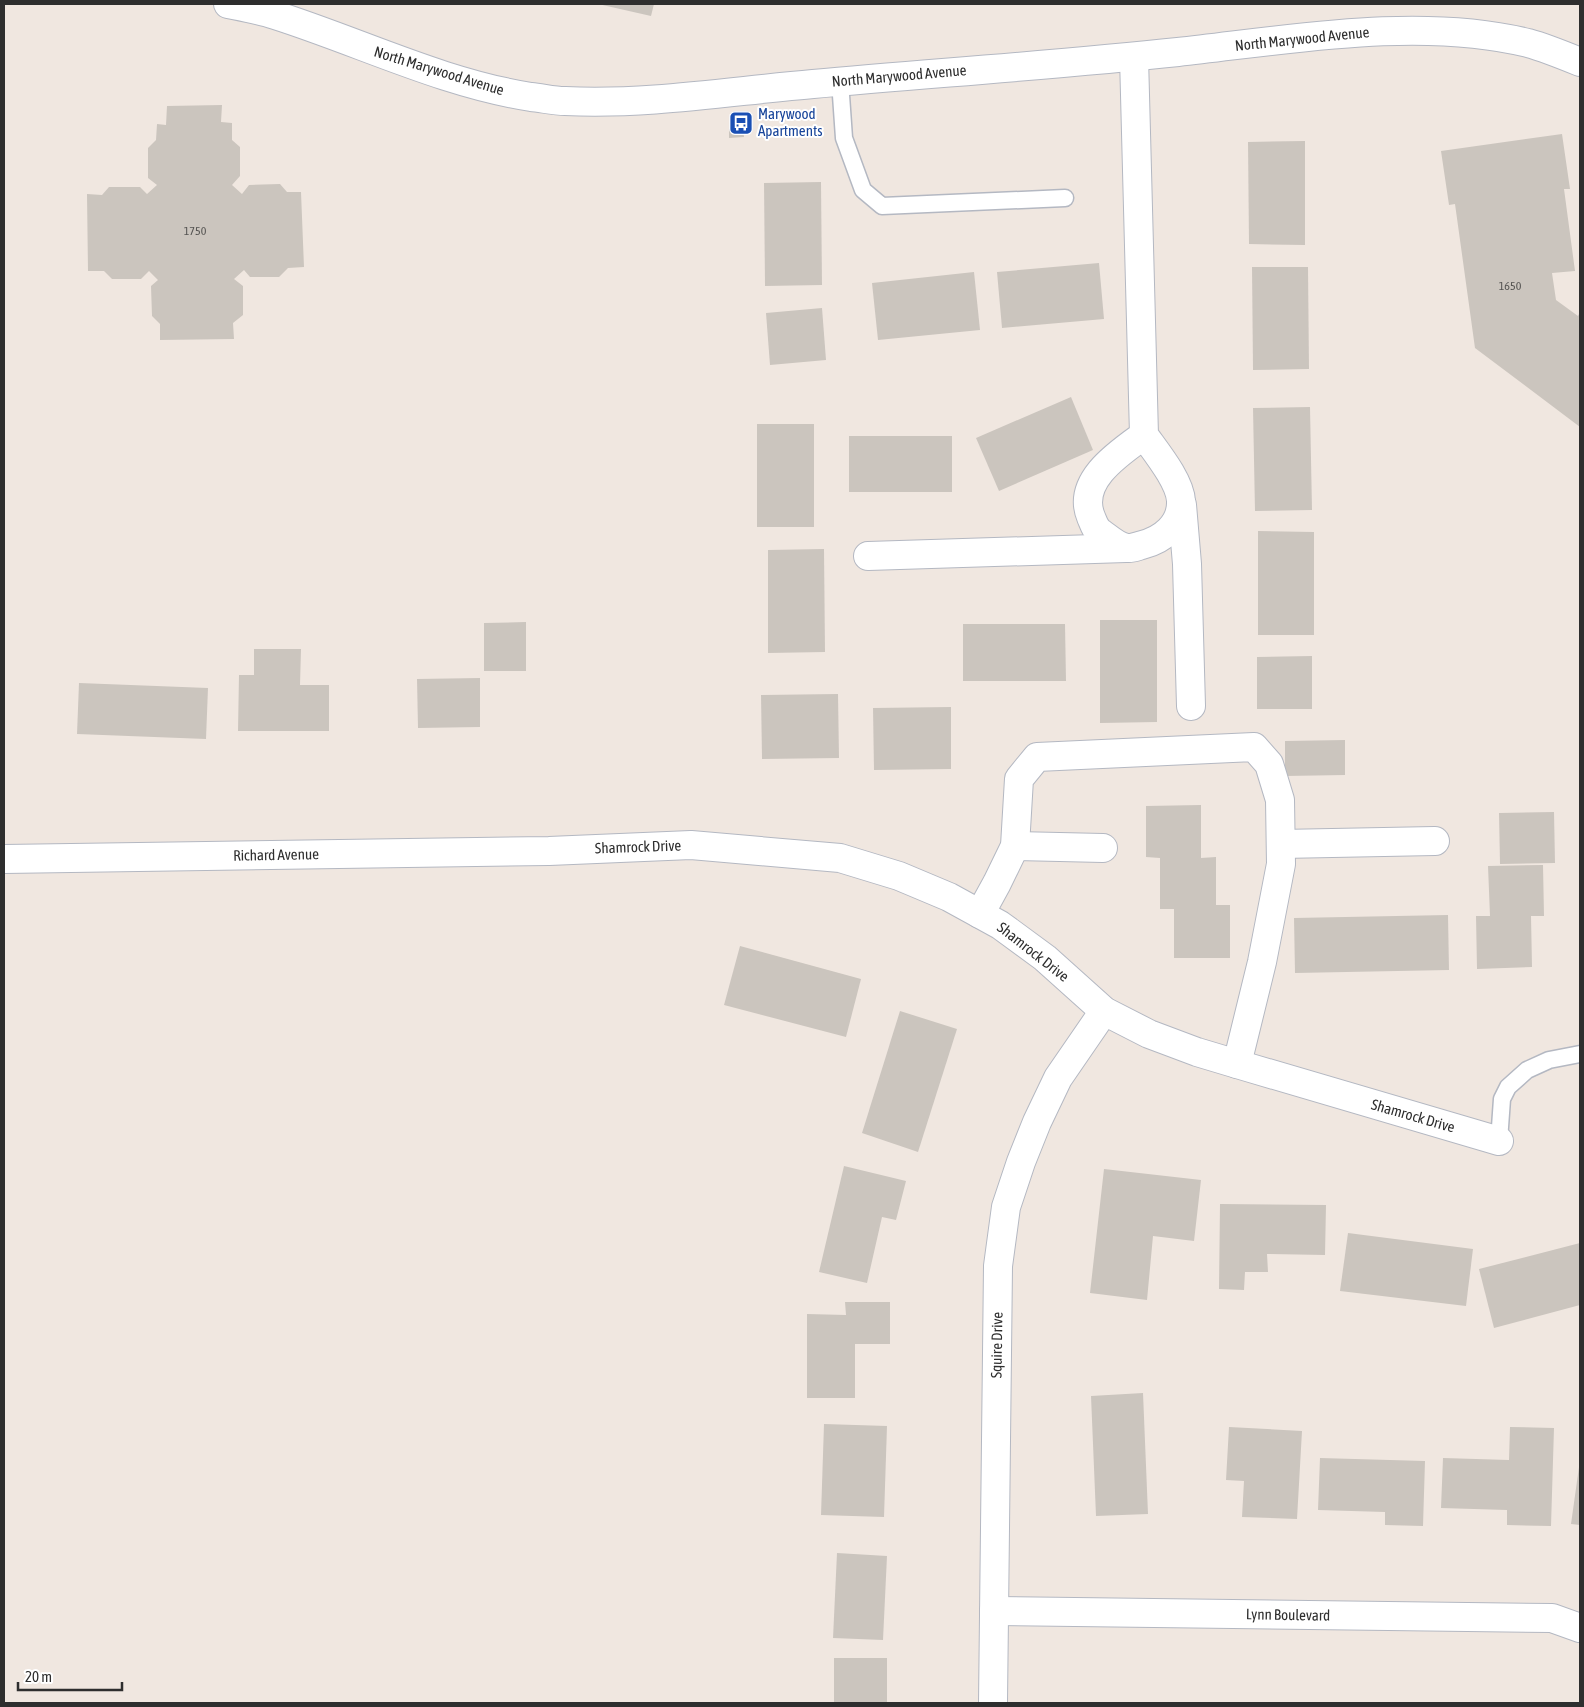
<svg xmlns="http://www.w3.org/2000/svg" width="1584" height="1707" font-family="'Asap Condensed',sans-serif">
<rect width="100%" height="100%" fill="#f0e7e0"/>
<g fill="#cbc5be">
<polygon points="598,4 654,4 651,16"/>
<polygon points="222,105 221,122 232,123 232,140 240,147 240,176 232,185 242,194 249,185 280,184 287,192 301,192 304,267 288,268 279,277 250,277 244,270 234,279 243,286 243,315 233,323 234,339 160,340 160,324 152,316 151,286 158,280 149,271 141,279 112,279 104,271 88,271 87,194 102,195 109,187 140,187 147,194 157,185 148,178 148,148 156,140 157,124 166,125 167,106"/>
<polygon points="743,128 744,137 729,138 729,129"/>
<polygon points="1562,134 1570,189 1564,189 1575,271 1552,273 1556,300 1578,316 1580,312 1580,427 1475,348 1455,204 1449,205 1441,151"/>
<polygon points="1305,141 1305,245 1249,244 1248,142"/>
<polygon points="821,182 822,285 765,286 764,183"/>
<polygon points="1099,263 1104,319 1002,328 997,272"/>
<polygon points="1252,267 1308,267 1309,369 1253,370"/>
<polygon points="974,272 980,330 878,340 872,283"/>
<polygon points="822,308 826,360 770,365 766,313"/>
<polygon points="1071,397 1093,450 999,491 976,438"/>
<polygon points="1310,407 1312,510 1255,511 1253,408"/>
<rect x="757" y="424" width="57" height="103"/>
<rect x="849" y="436" width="103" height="56"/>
<polygon points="1258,531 1314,532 1314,635 1258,635"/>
<polygon points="824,549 825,652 768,653 768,550"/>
<polygon points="1100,620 1157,620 1157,722 1100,723"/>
<polygon points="526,622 526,671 484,671 484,623"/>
<polygon points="963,624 1065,624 1066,681 963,681"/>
<polygon points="254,649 301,649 300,685 329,685 329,731 238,731 239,675 254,675"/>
<polygon points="1312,656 1312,709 1257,709 1257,657"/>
<polygon points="480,678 480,727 418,728 417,679"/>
<polygon points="79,683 208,688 206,739 77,734"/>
<polygon points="838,694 839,758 762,759 761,695"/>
<polygon points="951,707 951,769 874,770 873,708"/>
<polygon points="1345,740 1345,775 1285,776 1285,741"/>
<polygon points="1201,805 1201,858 1216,857 1216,905 1230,905 1230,958 1174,958 1174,909 1160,909 1160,858 1146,857 1146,806"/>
<polygon points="1554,812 1555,863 1500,864 1499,813"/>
<polygon points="1543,865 1544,916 1531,916 1532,967 1477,969 1476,916 1490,916 1488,866"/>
<polygon points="1448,915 1449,970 1295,973 1294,918"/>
<polygon points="740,946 861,979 846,1037 724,1005"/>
<polygon points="900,1011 957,1029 918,1152 862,1133"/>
<polygon points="844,1166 906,1181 896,1220 882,1217 867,1283 819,1272"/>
<polygon points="1104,1169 1201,1180 1194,1241 1153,1236 1147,1300 1090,1293"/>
<polygon points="1220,1204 1326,1205 1325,1255 1267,1254 1268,1272 1245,1272 1244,1290 1219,1289"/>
<polygon points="1348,1233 1473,1249 1466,1306 1340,1291"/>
<polygon points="1580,1243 1580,1305 1494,1328 1479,1269"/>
<polygon points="845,1302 890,1302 890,1344 855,1344 855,1398 807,1398 807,1314 846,1315"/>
<polygon points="1143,1393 1148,1514 1096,1516 1091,1396"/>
<polygon points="824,1424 887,1426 884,1517 821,1515"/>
<polygon points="1229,1427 1302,1431 1297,1519 1242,1517 1244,1481 1226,1480"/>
<polygon points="1510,1427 1554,1428 1551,1526 1507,1525 1507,1510 1441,1508 1443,1458 1509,1460"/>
<polygon points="1320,1458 1425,1461 1423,1526 1385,1525 1385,1512 1318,1510"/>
<polygon points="1579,1467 1580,1467 1580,1525 1571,1524"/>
<polygon points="837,1553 887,1556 883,1640 833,1638"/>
<rect x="834" y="1658" width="53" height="45"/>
</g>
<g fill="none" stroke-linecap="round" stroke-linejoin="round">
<g stroke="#b4b8c2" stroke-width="19">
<g id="service">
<polyline points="840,81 844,138 863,190 882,206 1065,198"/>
<polyline points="1499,1141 1502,1099 1508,1087 1527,1070 1549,1060 1580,1054"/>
</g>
</g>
<g stroke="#b4b8c2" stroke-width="30">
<g id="minor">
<path d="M228,4C243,7 260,10 275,15C360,42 442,83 531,97C542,98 554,101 565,101C648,105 731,91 813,84C935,73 1056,65 1178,52C1288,40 1419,16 1528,43C1546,48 1563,55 1580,62"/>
<path d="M1134,57L1144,435C1119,453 1076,481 1091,517C1094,524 1095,529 1101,533C1108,538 1118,547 1127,548C1131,549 1138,546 1142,545C1162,540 1182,525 1181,501C1180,481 1156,452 1144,435"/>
<polyline points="1182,505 1187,564 1191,706"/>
<polyline points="868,556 1126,548"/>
<polyline points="1281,844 1435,841"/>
<polyline points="1015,846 1103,848"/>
<polyline points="4,859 549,851 691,845 840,858 899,876 949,897 1000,925 1045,958 1104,1011 1149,1034 1197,1052 1237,1064 1499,1141"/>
<polyline points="980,914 997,883 1015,846 1019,779 1037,757 1254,747 1269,764 1280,800 1281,864 1262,962 1237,1064"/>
<polyline points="994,1611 1552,1618 1580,1628"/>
<polyline points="993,1703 998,1266 1006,1207 1021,1162 1037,1122 1058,1078 1104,1011"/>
</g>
</g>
<use href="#service" stroke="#fff" stroke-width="16"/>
<use href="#minor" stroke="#fff" stroke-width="28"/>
</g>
<defs>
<g id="bus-square" transform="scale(1.25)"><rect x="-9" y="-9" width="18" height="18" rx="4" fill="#1a4fb4" stroke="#fff"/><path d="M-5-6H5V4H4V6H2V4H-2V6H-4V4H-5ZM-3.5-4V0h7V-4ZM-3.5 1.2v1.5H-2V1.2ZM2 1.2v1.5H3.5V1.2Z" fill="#fff"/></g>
</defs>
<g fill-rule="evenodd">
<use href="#bus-square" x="741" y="123"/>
</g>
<g text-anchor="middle" stroke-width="4" stroke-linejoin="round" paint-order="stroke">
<g font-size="12" fill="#555452">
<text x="195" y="235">1750</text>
<text x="1510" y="290">1650</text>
</g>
<g font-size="15" fill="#2e2e2e" stroke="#fff">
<text transform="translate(1302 39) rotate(-6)" y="5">North Marywood Avenue</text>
<text transform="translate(439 71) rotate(17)" y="5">North Marywood Avenue</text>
<text transform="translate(899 76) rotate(-5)" y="5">North Marywood Avenue</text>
<text transform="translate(638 847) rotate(-2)" y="5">Shamrock Drive</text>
<text transform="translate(276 855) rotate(-1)" y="5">Richard Avenue</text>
<text transform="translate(1033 952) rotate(38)" y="5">Shamrock Drive</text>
<text transform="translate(1413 1116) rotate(16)" y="5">Shamrock Drive</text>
<text transform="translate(997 1345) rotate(-89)" y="5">Squire Drive</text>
<text transform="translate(1288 1615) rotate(1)" y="5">Lynn Boulevard</text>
</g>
<g font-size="15" fill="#164399" stroke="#fff" text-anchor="start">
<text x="758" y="119">Marywood<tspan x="758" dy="17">Apartments</tspan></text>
</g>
</g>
<rect width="1584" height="1707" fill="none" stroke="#2e2e2e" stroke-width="10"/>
<path d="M18 1682v8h104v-8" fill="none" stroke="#2e2e2e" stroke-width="2.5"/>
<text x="25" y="1682" font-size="15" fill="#2e2e2e" stroke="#ffffff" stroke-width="4" paint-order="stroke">20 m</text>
</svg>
